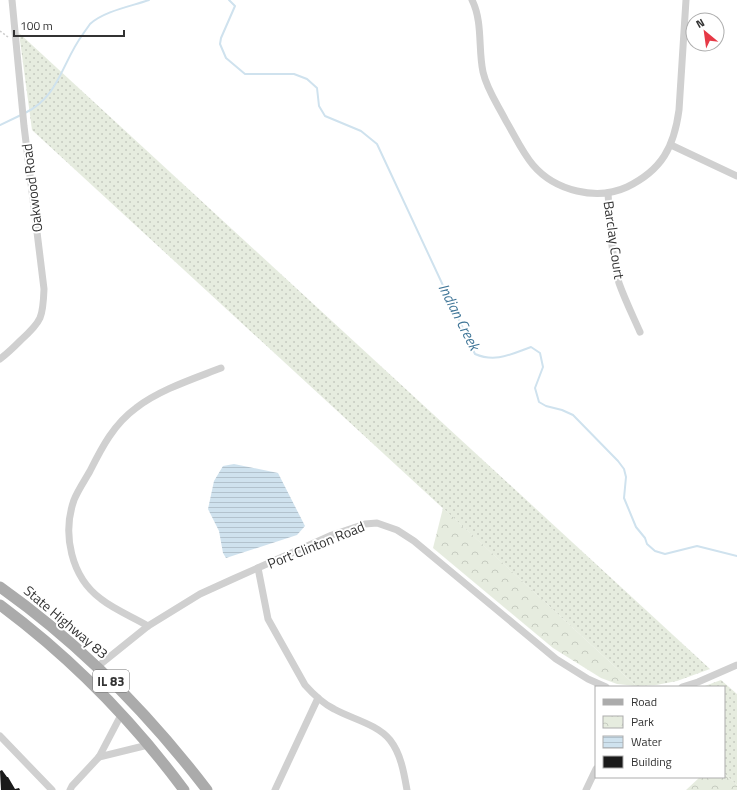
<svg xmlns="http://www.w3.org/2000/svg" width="737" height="790" font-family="'Titillium Web',sans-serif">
<defs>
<pattern id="grass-dots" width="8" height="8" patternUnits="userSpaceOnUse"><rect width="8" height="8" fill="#e6ecdf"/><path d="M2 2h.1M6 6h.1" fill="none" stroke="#c6cbc0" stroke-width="1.8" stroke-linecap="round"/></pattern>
<pattern id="park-crowns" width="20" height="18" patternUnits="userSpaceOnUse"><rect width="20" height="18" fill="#e6ecdf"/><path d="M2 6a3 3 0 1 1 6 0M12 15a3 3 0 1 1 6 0" fill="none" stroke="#c6cbc0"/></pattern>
<pattern id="water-rules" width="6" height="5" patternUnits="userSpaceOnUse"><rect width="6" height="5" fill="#cfe2ee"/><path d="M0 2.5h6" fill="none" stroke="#b2c2cd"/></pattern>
</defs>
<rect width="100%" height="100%" fill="#fff"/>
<g fill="url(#grass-dots)">
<polygon points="19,33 710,669 677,681 656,685 636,686 32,130"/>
<polygon points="721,680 737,694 737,785 724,773 724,687 702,687"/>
</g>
<g fill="url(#park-crowns)">
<polygon points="443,508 636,686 617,684 601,678 553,648 433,548"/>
<polygon points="724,773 737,785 737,790 686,790 700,777 724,777"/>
</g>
<polygon fill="url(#water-rules)" points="234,464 278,473 305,526 297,535 226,558 223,553 219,531 208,509 214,481 223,466"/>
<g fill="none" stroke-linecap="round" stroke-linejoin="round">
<g stroke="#cfe2ee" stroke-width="2">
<path d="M229,0L235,6L221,38L220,44L226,58L245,74H294L307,79L317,88L319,106L325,116L361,131L377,144L475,354C496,363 511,354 531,347L540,353L543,367L535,388L539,402L546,406L562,410L573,415L618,461L624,469L626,477L624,498L636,527L645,538L647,544L655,551L665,554L697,546L737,556"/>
<path d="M25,113C59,97 62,62 83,34C85,31 88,27 90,24C104,11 132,6 149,0"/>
<polyline points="0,125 21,115"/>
</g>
</g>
<polygon fill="#1a1a1a" points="2,770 7,777 8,777 15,789 19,788 20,790 1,790 0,771"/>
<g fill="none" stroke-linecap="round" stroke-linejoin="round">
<polyline stroke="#cdcdcd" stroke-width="1.5" stroke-dasharray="2 2" stroke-linecap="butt" points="0,31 8,37"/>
<g stroke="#d0d0d0" stroke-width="7">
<path d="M472,0C483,22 478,49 483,72C487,90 498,105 506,121C515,136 522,152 533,165C555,191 597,201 627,187C662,170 674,147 679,110L686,0"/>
<polyline points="671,145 737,176"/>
<path d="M608,193C610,223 611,254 619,283C625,300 633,316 640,332"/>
<path d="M0,359C8,353 14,347 21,340C42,321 43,317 44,289L24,126L12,0"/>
<path d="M258,568L268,619L305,685C313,694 322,703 334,709C352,719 377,724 390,740C401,754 404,773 407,790"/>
<path d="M148,626C133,617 115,610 101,599C71,577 62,534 74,500C78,490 85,480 90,471C102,447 114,424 136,408C159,390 193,379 221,368"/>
<polyline points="97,667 148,626 200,594 233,579 332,535 365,524 377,523 397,530 414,541 556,659 588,679 606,687"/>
<polyline points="682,687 698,682 737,665"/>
<polyline points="0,736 52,790"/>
<polyline points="99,757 148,745"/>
<polyline points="70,790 72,786 99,757 121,715"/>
<polyline points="275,790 318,698"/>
<polyline points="586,790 596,769"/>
</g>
<g stroke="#ababab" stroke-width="11">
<path d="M0,587C79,643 148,713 207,790"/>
<path d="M0,605C70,657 132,720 184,790"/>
</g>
</g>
<g text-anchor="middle" stroke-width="4" stroke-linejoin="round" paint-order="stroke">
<rect fill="#fff" stroke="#707070" stroke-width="1" x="93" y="670" width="36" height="22" rx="3"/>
<g font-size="13" font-weight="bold" fill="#333">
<text x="111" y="686">IL 83</text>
</g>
<g font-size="14" fill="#333" stroke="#fff">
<text transform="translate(32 188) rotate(-97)" y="5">Oakwood Road</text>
<text transform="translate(614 240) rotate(82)" y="5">Barclay Court</text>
<text transform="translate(316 545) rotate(-22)" y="5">Port Clinton Road</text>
<text transform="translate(66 622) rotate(40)" y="5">State Highway 83</text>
</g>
<g font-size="15" font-style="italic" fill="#3f7597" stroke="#fff">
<text transform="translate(459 317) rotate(63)" y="5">Indian Creek</text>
</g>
</g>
<rect x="595" y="686" width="130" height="92" fill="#ffffff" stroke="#adadad"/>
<rect x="603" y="699" width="20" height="6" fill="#ababab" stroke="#adadad"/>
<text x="631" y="706" font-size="12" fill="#333333">Road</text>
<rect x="603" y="716" width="20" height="12" fill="url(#park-crowns)" stroke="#adadad"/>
<text x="631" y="726" font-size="12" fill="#333333">Park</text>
<rect x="603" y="736" width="20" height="12" fill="url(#water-rules)" stroke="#adadad"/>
<text x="631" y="746" font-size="12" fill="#333333">Water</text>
<rect x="603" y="756" width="20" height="12" fill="#1a1a1a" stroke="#adadad"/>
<text x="631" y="766" font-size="12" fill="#333333">Building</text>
<g transform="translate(705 32) rotate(331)"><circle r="19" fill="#ffffff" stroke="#adadad"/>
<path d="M0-3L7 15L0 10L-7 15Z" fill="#e63946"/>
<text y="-6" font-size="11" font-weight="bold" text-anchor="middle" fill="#333333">N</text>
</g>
<path d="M14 30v6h110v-6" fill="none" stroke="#333333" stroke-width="2"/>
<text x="20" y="30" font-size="12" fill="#333333" stroke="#ffffff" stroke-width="3" paint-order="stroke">100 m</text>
</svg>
